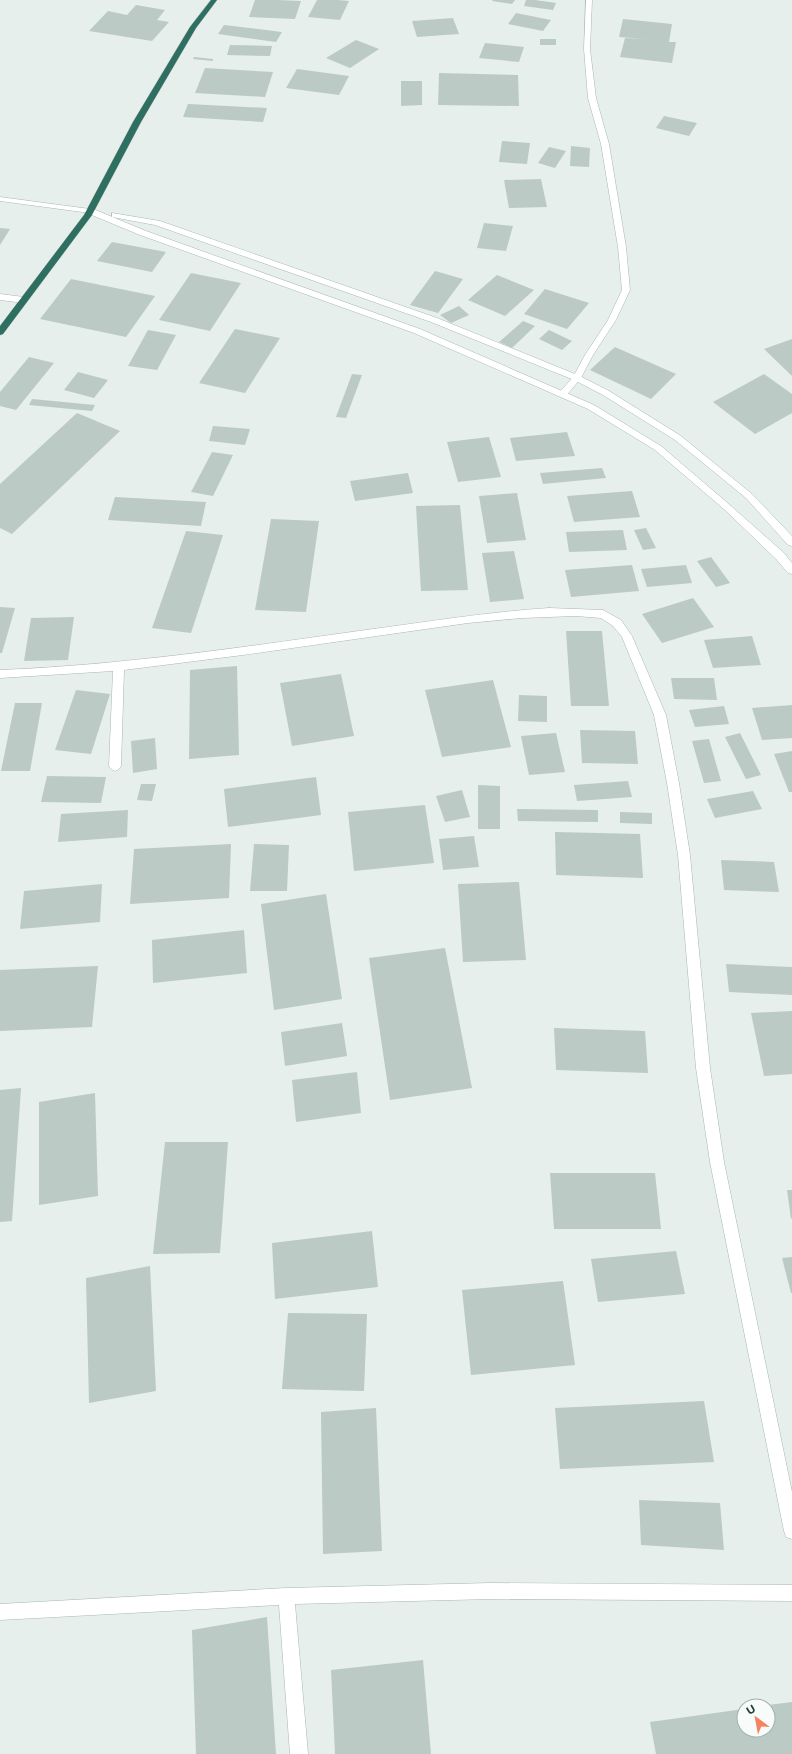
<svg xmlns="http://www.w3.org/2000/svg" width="792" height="1754" font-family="Montserrat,sans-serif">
<rect width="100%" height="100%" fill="#e6efeb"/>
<g fill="#bbcac4">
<polygon points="255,0 277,0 301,1 295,19 249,17"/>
<polygon points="317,0 338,0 349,1 340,20 308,17"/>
<polygon points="493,0 515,0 512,4 492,1"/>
<polygon points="526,0 535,0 556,3 553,10 524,6"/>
<polygon points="136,5 165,10 157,20 169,22 152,41 89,31 108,11 127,15"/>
<polygon points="516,13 551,20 543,31 508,24"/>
<polygon points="453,18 459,34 417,37 412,21"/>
<polygon points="623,19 672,24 669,42 676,42 672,63 620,57 625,38 646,39 619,37"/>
<polygon points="224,25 282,32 276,42 218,34"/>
<rect x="540" y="39" width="16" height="6"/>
<polygon points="356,40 379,49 350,68 326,58"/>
<polygon points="485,43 524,47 519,62 479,58"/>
<polygon points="230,45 272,46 270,56 227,55"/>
<polygon points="194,57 213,59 213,61 193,59"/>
<polygon points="205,68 273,72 265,97 195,93"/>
<polygon points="297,69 349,76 339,95 286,88"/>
<polygon points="439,73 518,75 519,106 438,105"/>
<polygon points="401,81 422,81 422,105 401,106"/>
<polygon points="188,104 267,108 263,122 183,117"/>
<polygon points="664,116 697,123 689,136 656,128"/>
<polygon points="502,141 530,143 527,164 499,162"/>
<polygon points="571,146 590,148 589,167 570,166"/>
<polygon points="549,147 566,151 555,168 538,163"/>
<polygon points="541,179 547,207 509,208 504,180"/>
<polygon points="484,223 513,226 506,251 477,248"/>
<polygon points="0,228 10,229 0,245"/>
<polygon points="112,242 166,252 152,272 97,261"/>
<polygon points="435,271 463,279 438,313 410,305"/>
<polygon points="191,273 241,283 210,331 159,320"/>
<polygon points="497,275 534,290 505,316 468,300"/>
<polygon points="71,279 155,296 126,337 40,319"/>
<polygon points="545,289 589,303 567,329 524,314"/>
<polygon points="459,306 469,315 451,323 440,315"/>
<polygon points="523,321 535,326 512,348 499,342"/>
<polygon points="235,329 280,338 245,393 199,383"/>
<polygon points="148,330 176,335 157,370 128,366"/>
<polygon points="549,330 572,341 562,350 539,339"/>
<polygon points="792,339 792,376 764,349"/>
<polygon points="615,347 676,374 651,399 590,370"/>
<polygon points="29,357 54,363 16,410 0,406 0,392"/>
<polygon points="78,372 108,380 94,398 64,390"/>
<polygon points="352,374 362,375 346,418 336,417"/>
<polygon points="764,374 792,394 792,413 755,434 713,402"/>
<polygon points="32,399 95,405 92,411 29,405"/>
<polygon points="77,413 120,431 12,534 0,528 0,484"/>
<polygon points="213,426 250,429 245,445 209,441"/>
<polygon points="567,432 575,456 516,461 510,438"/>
<polygon points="489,437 501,477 458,482 447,442"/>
<polygon points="212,452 233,455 213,496 191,492"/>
<polygon points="602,468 606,478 543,484 540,473"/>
<polygon points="408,473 413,493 355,501 350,481"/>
<polygon points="632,491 640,517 574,522 567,496"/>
<polygon points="517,493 526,540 487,543 479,496"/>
<polygon points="115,497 206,502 201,526 108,520"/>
<polygon points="460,505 468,590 421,591 416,506"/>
<polygon points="271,519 319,521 306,612 255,610"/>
<polygon points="646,528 656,548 643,550 634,530"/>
<polygon points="623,530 627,550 569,552 566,532"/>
<polygon points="186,531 223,535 191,633 152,628"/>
<polygon points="514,551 524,599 490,602 482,553"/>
<polygon points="711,557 730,583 716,587 697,561"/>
<polygon points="632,565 639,591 571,597 565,570"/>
<polygon points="686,565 692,583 647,587 641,569"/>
<polygon points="693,598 714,627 662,643 642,614"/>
<polygon points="0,607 15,608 2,653 0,653"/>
<polygon points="74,617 68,660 24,661 31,618"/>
<polygon points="566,631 602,631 609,706 571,706"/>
<polygon points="752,636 761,665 713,668 704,640"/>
<polygon points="237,666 239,755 189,759 190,670"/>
<polygon points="341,674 354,736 292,746 280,683"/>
<polygon points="671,678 714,678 717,700 674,699"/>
<polygon points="493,680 511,747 442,757 425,690"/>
<polygon points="76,690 110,694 91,754 55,750"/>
<polygon points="519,695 547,696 547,722 518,721"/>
<polygon points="15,703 42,703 30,771 1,771"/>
<polygon points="792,705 792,738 762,740 752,708"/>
<polygon points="724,706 729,724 695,727 689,710"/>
<polygon points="580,730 635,731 638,764 582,763"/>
<polygon points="556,733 565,772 529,775 521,736"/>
<polygon points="740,733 761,775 746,779 725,737"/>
<polygon points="155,738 157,769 133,773 131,741"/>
<polygon points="709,739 721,781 704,783 692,741"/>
<polygon points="792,751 792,792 789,792 774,754"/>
<polygon points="47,776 106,777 101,803 41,802"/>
<polygon points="316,777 321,815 228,827 224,789"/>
<polygon points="628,781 632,797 577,801 574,785"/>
<polygon points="141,784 156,784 152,801 137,800"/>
<polygon points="478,785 500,786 500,829 478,829"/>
<polygon points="462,790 470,817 445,822 436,796"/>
<polygon points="753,791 762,809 715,818 707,799"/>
<polygon points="425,805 434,863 354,871 348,812"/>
<polygon points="517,809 598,810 598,822 518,821"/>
<polygon points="128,810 127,837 58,842 61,814"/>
<polygon points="620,812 652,813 652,824 620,823"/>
<polygon points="555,832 640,834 643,878 556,875"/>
<polygon points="474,836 479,867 443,870 439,839"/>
<polygon points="231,844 229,898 130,904 134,849"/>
<polygon points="254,844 289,845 287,891 250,891"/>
<polygon points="721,860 774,862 779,892 724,890"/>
<polygon points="519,882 526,960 463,962 458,884"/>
<polygon points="102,884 100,922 20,929 24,891"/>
<polygon points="326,894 342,999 274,1010 261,904"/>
<polygon points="244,930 247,973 153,983 152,940"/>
<polygon points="445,948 472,1088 390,1100 369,958"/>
<polygon points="726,964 792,967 792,995 729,992"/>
<polygon points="98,966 92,1027 0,1031 0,970"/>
<polygon points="792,1011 792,1074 764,1076 751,1013"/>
<polygon points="342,1023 347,1056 285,1066 281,1032"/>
<polygon points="554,1028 645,1031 648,1073 556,1070"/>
<polygon points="357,1072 361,1113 296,1122 292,1080"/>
<polygon points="21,1088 12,1221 0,1222 0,1090"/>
<polygon points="95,1093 98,1196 39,1205 39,1102"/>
<polygon points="165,1142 228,1142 220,1253 153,1254"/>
<polygon points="550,1173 655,1173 661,1229 554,1229"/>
<polygon points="787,1190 792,1190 792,1218 791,1219"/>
<polygon points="372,1231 378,1287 275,1299 272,1243"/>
<polygon points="676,1251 685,1294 598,1302 591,1259"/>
<polygon points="792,1257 792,1293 791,1293 782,1258"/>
<polygon points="150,1266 156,1391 89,1403 86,1278"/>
<polygon points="563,1281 575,1365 471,1375 462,1290"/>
<polygon points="288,1313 367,1314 364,1391 282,1389"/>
<polygon points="704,1401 714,1462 560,1469 555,1408"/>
<polygon points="376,1408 382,1551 323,1554 321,1412"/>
<polygon points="639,1500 720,1503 724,1550 641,1545"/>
<polygon points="267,1617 276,1754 196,1754 192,1630"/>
<polygon points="423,1660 431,1754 335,1754 331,1670"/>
<polygon points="792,1702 792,1754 656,1754 650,1722 744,1709 744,1730 768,1730 768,1705"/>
</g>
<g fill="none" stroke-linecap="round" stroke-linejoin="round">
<g stroke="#a8b8b2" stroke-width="1">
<g id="street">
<polygon points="586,0 592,0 590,49 596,98 609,144 626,247 630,290 616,320 593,355 581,378 566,396 563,397 558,394 573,377 585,355 608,320 622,290 618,247 601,144 588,98 584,49"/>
<polygon points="0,197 90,209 94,211 90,213 0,201"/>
<polygon points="0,294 24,297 28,300 24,303 0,300"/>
<path d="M549,608L603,610L621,620L632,636L666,715L679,783L690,855L710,1068L724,1162L792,1492V1539L786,1537L784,1531L710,1162L696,1068L678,855L667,783L654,715L622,637L613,626L601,618L576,616L522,618L468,623L243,655L124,670L121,766L119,769L115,771L111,769L109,766L113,671L0,678V670C123,665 244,647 366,630C427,622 488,612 549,608Z"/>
<polygon points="491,1583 792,1585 792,1601 491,1599 295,1604 308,1754 290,1754 279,1605 0,1620 0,1604 286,1588"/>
</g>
</g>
<g stroke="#a4bbb3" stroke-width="1">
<g id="secondary">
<polygon points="87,209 93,209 146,231 420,329 594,405 661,446 731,506 784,553 792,563 792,574 788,573 776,559 725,510 655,450 588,409 414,333 140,235 87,213"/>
<polygon points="112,213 160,221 437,318 580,376 609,391 681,436 752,494 792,536 792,546 788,545 746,498 675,440 603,395 574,380 431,322 155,225 112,217"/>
</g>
</g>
<g stroke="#c2cac8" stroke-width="1">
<polygon id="highway" points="211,0 217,0 196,28 141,122 92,215 3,334 0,335 0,326 84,215 133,122 190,27"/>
</g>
<use href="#street" fill="#fff" fill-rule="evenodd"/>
<use href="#secondary" fill="#fff" fill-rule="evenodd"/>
<use href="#highway" fill="#2f6f62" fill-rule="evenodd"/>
</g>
<g transform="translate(756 1718) rotate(328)"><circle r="19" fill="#f7fbf9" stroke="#a3b1ad"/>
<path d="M0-3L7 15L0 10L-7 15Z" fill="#f4845f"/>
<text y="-6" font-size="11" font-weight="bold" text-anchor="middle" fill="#24423a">U</text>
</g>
</svg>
